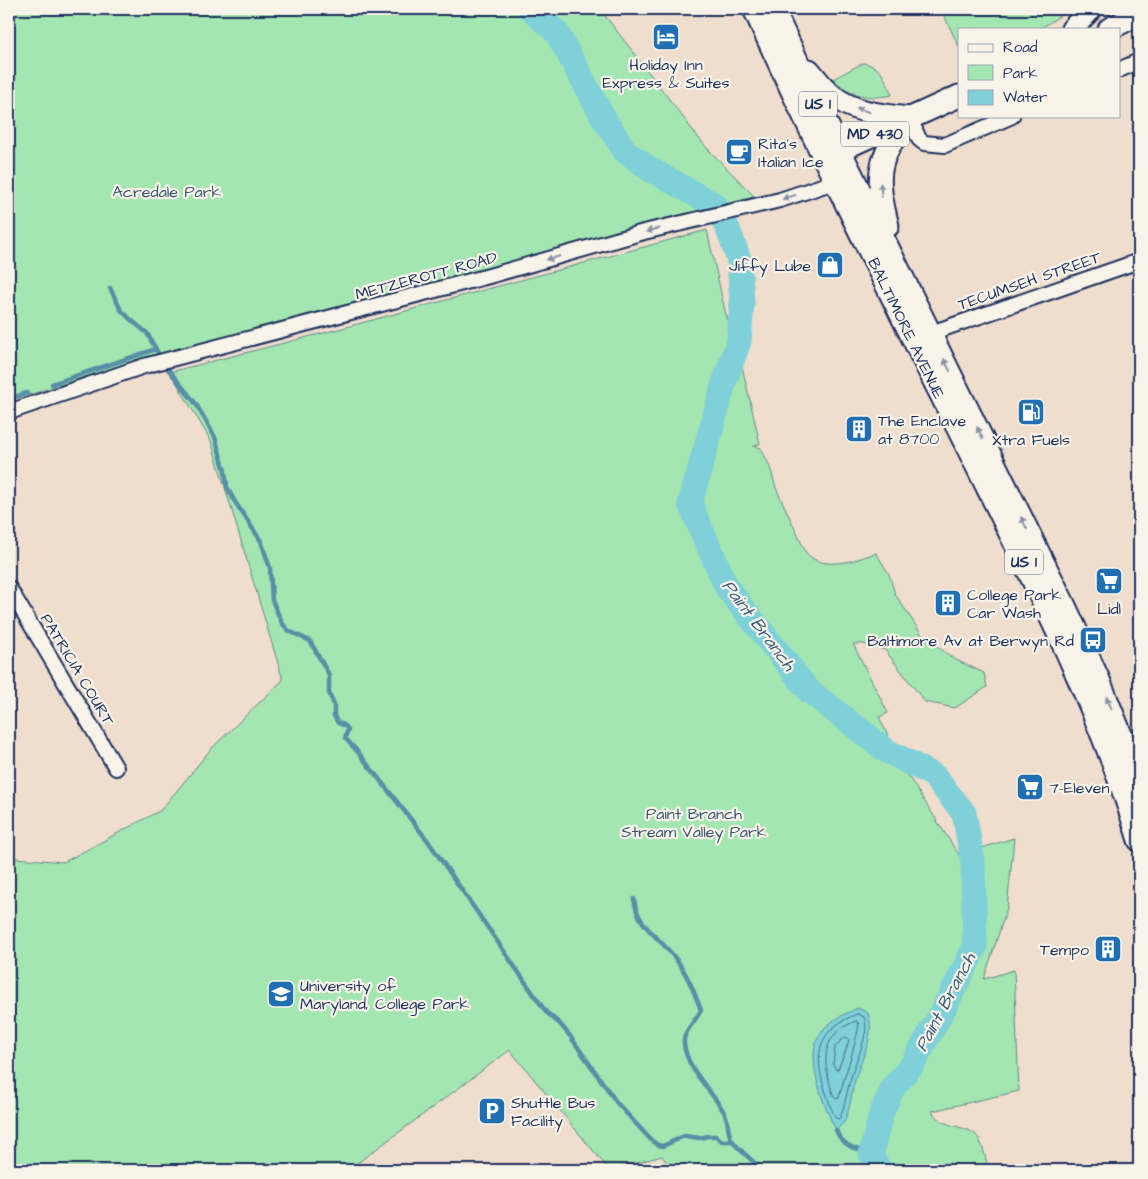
<svg xmlns="http://www.w3.org/2000/svg" width="1148" height="1179" font-family="'Architects Daughter',sans-serif">
<rect width="100%" height="100%" fill="#efddcd"/>
<filter id="ink" filterUnits="userSpaceOnUse"><feTurbulence type="fractalNoise" baseFrequency=".02" numOctaves="2"/><feDisplacementMap in="SourceGraphic" scale="10" xChannelSelector="R" yChannelSelector="G"/><feConvolveMatrix kernelMatrix="1 2 1 2 8 2 1 2 1" color-interpolation-filters="sRGB"/></filter>
<g filter="url(#ink)">
<g fill="#a3e6b1" stroke="#5f8a88">
<polygon points="9,9 600,9 705,146 755,197 100,372 9,401"/>
<polygon points="941,9 1070,9 1040,29 959,29 959,47"/>
<path d="M863,63C882,66 885,79 892,95C868,100 852,96 833,79Z"/>
<path d="M707,230L725,311L738,349L760,444L754,446L761,448L770,467L776,488L806,553C823,572 856,560 876,553L889,574L895,594L922,635L954,659L984,673L987,687L955,708L925,702L885,650L863,644H853L888,713L879,717L905,771L959,855L1014,838L1007,908L984,979L1014,970L1019,1091L932,1111C941,1130 970,1123 979,1139C984,1148 986,1161 989,1170H672L662,1156L609,1170L510,1050L348,1170H9V850L16,858L64,862L161,810L211,749L283,680L211,441L170,372L339,329Z"/>
</g>
<path fill="#7fd0d8" stroke="#5790a7" d="M858,1008L868,1013C876,1035 862,1057 856,1077C851,1091 851,1108 844,1122C842,1125 839,1127 836,1130C824,1107 806,1062 818,1037C825,1023 844,1014 858,1008Z"/>
<g fill="none" stroke-linecap="round" stroke-linejoin="round">
<g stroke="#436f8f" stroke-width="1">
<path d="M857,1014L864,1017C871,1034 855,1060 851,1077C847,1091 845,1105 840,1118L837,1119C831,1112 829,1100 825,1090C813,1053 818,1029 857,1014Z"/>
<path d="M856,1021L859,1024C855,1049 845,1073 839,1098L836,1099C832,1094 830,1085 828,1077C822,1050 828,1032 856,1021Z"/>
<polygon points="845,1037 849,1039 846,1050 838,1069 836,1070 833,1064 835,1047"/>
</g>
<g stroke="#5790a7" stroke-width="4.5">
<polyline points="110,288 121,310 130,319 147,333 164,364 196,404 215,437 225,471 227,487 235,502 261,541 270,568 272,600 282,623 289,631 310,641 329,675 329,693 334,705 334,716 338,723 344,725 348,729 345,738 357,751 428,841 546,1012 560,1024 570,1036 617,1103 651,1140 658,1145 663,1146 684,1136 700,1138 708,1136 716,1136 722,1141 732,1141"/>
<polyline points="52,384 156,349"/>
<polyline points="9,399 27,393"/>
<path d="M634,899C638,928 659,936 675,958C687,973 694,992 701,1010C696,1021 682,1032 684,1044C687,1071 713,1091 725,1114C729,1122 727,1132 732,1140C738,1150 754,1161 762,1170"/>
<path d="M836,1130C842,1146 855,1149 871,1154"/>
</g>
<polyline stroke="#7fd0d8" stroke-width="25" points="531,9 557,33 603,117 625,151 651,170 715,205 728,229 739,260 742,302 739,341 724,383 690,504 727,588 809,691 887,751 933,775 964,813 973,863 975,947 943,1010 912,1065 894,1086 882,1111 871,1154 879,1170"/>
<g stroke="#1b2f5e" stroke-width="18">
<g id="minor">
<polyline points="1119,70 1139,61"/>
<polyline points="910,118 919,139 924,143 945,145 1012,116"/>
<polyline points="931,333 1139,261"/>
<polyline points="9,412 144,366 489,276 644,232 780,200 843,179"/>
<polyline points="9,588 116,768"/>
<polyline points="1128,748 1139,741"/>
</g>
</g>
<g stroke="#1b2f5e" stroke-width="25">
<g id="primary">
<path d="M754,9C823,161 899,311 974,461C1035,584 1099,708 1139,840"/>
<polyline points="773,9 828,126 1065,606 1099,680 1139,779"/>
<polyline points="1072,29 1091,9"/>
<polyline points="1109,29 1139,14"/>
<path d="M809,70C816,78 824,89 833,96C855,113 883,115 910,118"/>
<polyline points="827,156 959,96"/>
<path d="M888,226C875,175 876,159 910,118"/>
</g>
</g>
<use href="#minor" stroke="#f7f3e8" stroke-width="14"/>
<use href="#primary" stroke="#f7f3e8" stroke-width="21"/>
</g>
<defs><path id="oneway-solid" d="M-6-.8H1V-3.2L6.5 0L1 3.2V.8H-6Z" transform="scale(1.25)"/></defs>
<g fill="#8991a3">
<use href="#oneway-solid" transform="translate(863 110) rotate(-161)"/>
<use href="#oneway-solid" transform="translate(881 190) rotate(-95)"/>
<use href="#oneway-solid" transform="translate(789 197) rotate(162)"/>
<use href="#oneway-solid" transform="translate(653 230) rotate(166)"/>
<use href="#oneway-solid" transform="translate(553 258) rotate(164)"/>
<use href="#oneway-solid" transform="translate(947 365) rotate(-117)"/>
<use href="#oneway-solid" transform="translate(980 433) rotate(-116)"/>
<use href="#oneway-solid" transform="translate(1024 523) rotate(-116)"/>
<use href="#oneway-solid" transform="translate(1109 703) rotate(-113)"/>
</g>
</g>
<defs>
<g id="hotel-square" transform="scale(1.4375)"><rect x="-9" y="-9" width="18" height="18" rx="4" fill="#1f6fb2" stroke="#f7f3e8"/><path d="M-6-4.5h1.5V1H6V5H4.5V3h-9V5H-6ZM-4 0a1.8 1.8 0 1 1 3.6 0ZM.5 0V-2.5h3Q6-2.5 6 0Z" fill="#fff"/></g>
<g id="cafe-square" transform="scale(1.4375)"><rect x="-9" y="-9" width="18" height="18" rx="4" fill="#1f6fb2" stroke="#f7f3e8"/><path d="M-5.5-4.5H6V0H3Q3 3.5 0 3.5H-2.5Q-5.5 3.5-5.5 0ZM3-3.2v2h1.7v-2ZM-6 4.5H4V6H-6Z" fill="#fff"/></g>
<g id="shop-square" transform="scale(1.4375)"><rect x="-9" y="-9" width="18" height="18" rx="4" fill="#1f6fb2" stroke="#f7f3e8"/><path d="M-5-2.5h2.3a2.7 3.5 0 0 1 5.4 0H5L5.5 6h-11ZM-1.5-2.5h3a1.5 2.3 0 0 0-3 0Z" fill="#fff"/></g>
<g id="fuel-square" transform="scale(1.4375)"><rect x="-9" y="-9" width="18" height="18" rx="4" fill="#1f6fb2" stroke="#f7f3e8"/><path d="M-5.5-6h7V0h2V4h1.3V-2.5L3-4.5l.8-.8L6-3V5H2.5V1h-1V6h-7ZM-4.2-4.7v3.2H.2V-4.7Z" fill="#fff"/></g>
<g id="building-square" transform="scale(1.4375)"><rect x="-9" y="-9" width="18" height="18" rx="4" fill="#1f6fb2" stroke="#f7f3e8"/><path d="M-4-6H4V6H1V3H-1V6H-4ZM-2.5-4.3h1.7v1.8h-1.7ZM.8-4.3h1.7v1.8H.8ZM-2.5-1h1.7V.8h-1.7ZM.8-1h1.7V.8H.8Z" fill="#fff"/></g>
<g id="supermarket-square" transform="scale(1.4375)"><rect x="-9" y="-9" width="18" height="18" rx="4" fill="#1f6fb2" stroke="#f7f3e8"/><path d="M-6-5.5h2.5l.6 2H6L4.5 2H-2.5L-4.4-4H-6ZM-1.5 3.2a1.3 1.3 0 1 0 .1 0ZM3 3.2a1.3 1.3 0 1 0 .1 0Z" fill="#fff"/></g>
<g id="bus-square" transform="scale(1.4375)"><rect x="-9" y="-9" width="18" height="18" rx="4" fill="#1f6fb2" stroke="#f7f3e8"/><path d="M-5-6H5V4H4V6H2V4H-2V6H-4V4H-5ZM-3.5-4V0h7V-4ZM-3.5 1.2v1.5H-2V1.2ZM2 1.2v1.5H3.5V1.2Z" fill="#fff"/></g>
<g id="university-square" transform="scale(1.4375)"><rect x="-9" y="-9" width="18" height="18" rx="4" fill="#1f6fb2" stroke="#f7f3e8"/><path d="M0-5L7-2L0 1L-7-2ZM-4 1L0 2.5L4 1V4Q0 6-4 4Z" fill="#fff"/></g>
<g id="parking-square" transform="scale(1.4375)"><rect x="-9" y="-9" width="18" height="18" rx="4" fill="#1f6fb2" stroke="#f7f3e8"/><path d="M-3.5-5.5H1a3.5 3.5 0 0 1 0 7H-1V5.5H-3.5ZM-1-3.4V-.6H.8a1.4 1.4 0 0 0 0-2.8Z" fill="#fff"/></g>
</defs>
<g fill-rule="evenodd">
<use href="#hotel-square" x="666" y="37"/>
<use href="#cafe-square" x="739" y="152"/>
<use href="#shop-square" x="830" y="265"/>
<use href="#fuel-square" x="1031" y="412"/>
<use href="#building-square" x="859" y="429"/>
<use href="#supermarket-square" x="1109" y="581"/>
<use href="#building-square" x="948" y="603"/>
<use href="#bus-square" x="1093" y="640"/>
<use href="#supermarket-square" x="1030" y="787"/>
<use href="#building-square" x="1108" y="949"/>
<use href="#university-square" x="281" y="994"/>
<use href="#parking-square" x="492" y="1111"/>
</g>
<g text-anchor="middle" stroke-width="4.5" stroke-linejoin="round" paint-order="stroke">
<g fill="#f7f3e8" stroke="#5d6a87" stroke-width="1">
<rect x="799" y="91.5" width="38" height="25" rx="4"/>
<rect x="841" y="121.5" width="68" height="25" rx="4"/>
<rect x="1005" y="549.5" width="38" height="25" rx="4"/>
</g>
<g font-size="15" font-weight="bold" fill="#1b2f5e">
<text x="818" y="109">US 1</text>
<text x="875" y="139">MD 430</text>
<text x="1024" y="567">US 1</text>
</g>
<g font-size="16" fill="#1b2f5e" stroke="#f7f3e8" text-anchor="start">
<text x="666" y="70" text-anchor="middle">Holiday Inn<tspan x="666" dy="18">Express &amp; Suites</tspan></text>
<text x="758" y="149">Rita's<tspan x="758" dy="18">Italian Ice</tspan></text>
<text x="811" y="271" text-anchor="end">Jiffy Lube</text>
<text x="878" y="426">The Enclave<tspan x="878" dy="18">at 8700</tspan></text>
<text x="1031" y="445" text-anchor="middle">Xtra Fuels</text>
<text x="967" y="600">College Park<tspan x="967" dy="18">Car Wash</tspan></text>
<text x="1109" y="614" text-anchor="middle">Lidl</text>
<text x="1074" y="646" text-anchor="end">Baltimore Av at Berwyn Rd</text>
<text x="1049" y="793">7-Eleven</text>
<text x="1089" y="955" text-anchor="end">Tempo</text>
<text x="300" y="991">University of<tspan x="300" dy="18">Maryland, College Park</tspan></text>
<text x="511" y="1108">Shuttle Bus<tspan x="511" dy="18">Facility</tspan></text>
</g>
<g font-size="16" fill="#36546f" stroke="#f7f3e8">
<text x="167" y="197">Acredale Park</text>
<text x="694" y="819">Paint Branch<tspan x="694" dy="18">Stream Valley Park</tspan></text>
</g>
<g font-size="16" fill="#1b2f5e" stroke="#f7f3e8">
<text transform="translate(426 275) rotate(-15)" y="6">METZEROTT ROAD</text>
<text transform="translate(1029 280) rotate(-19)" y="6">TECUMSEH STREET</text>
<text transform="translate(907 328) rotate(64)" y="6">BALTIMORE AVENUE</text>
<text transform="translate(78 669) rotate(59)" y="6">PATRICIA COURT</text>
</g>
<g font-size="18" font-style="italic" fill="#34577c" stroke="#f7f3e8">
<text transform="translate(759 625) rotate(53)" y="6">Paint Branch</text>
<text transform="translate(945 1002) rotate(-62)" y="6">Paint Branch</text>
</g>
</g>
<rect width="1148" height="1179" fill="none" stroke="#f7f3e8" stroke-width="30"/>
<rect x="15" y="15" width="1118" height="1149" fill="none" stroke="#1b2f5e" stroke-width="2" filter="url(#ink)"/>
<rect x="958" y="28" width="162" height="90" fill="#f7f3e8" stroke="#9fa5b1"/>
<rect x="968" y="44" width="25" height="8" fill="#f7f3e8" stroke="#9fa5b1"/>
<text x="1003" y="52" font-size="15" fill="#1b2f5e">Road</text>
<rect x="968" y="65" width="25" height="15" fill="#a3e6b1" stroke="#9fa5b1"/>
<text x="1003" y="78" font-size="15" fill="#1b2f5e">Park</text>
<rect x="968" y="90" width="25" height="15" fill="#7fd0d8" stroke="#9fa5b1"/>
<text x="1003" y="102" font-size="15" fill="#1b2f5e">Water</text>
</svg>
